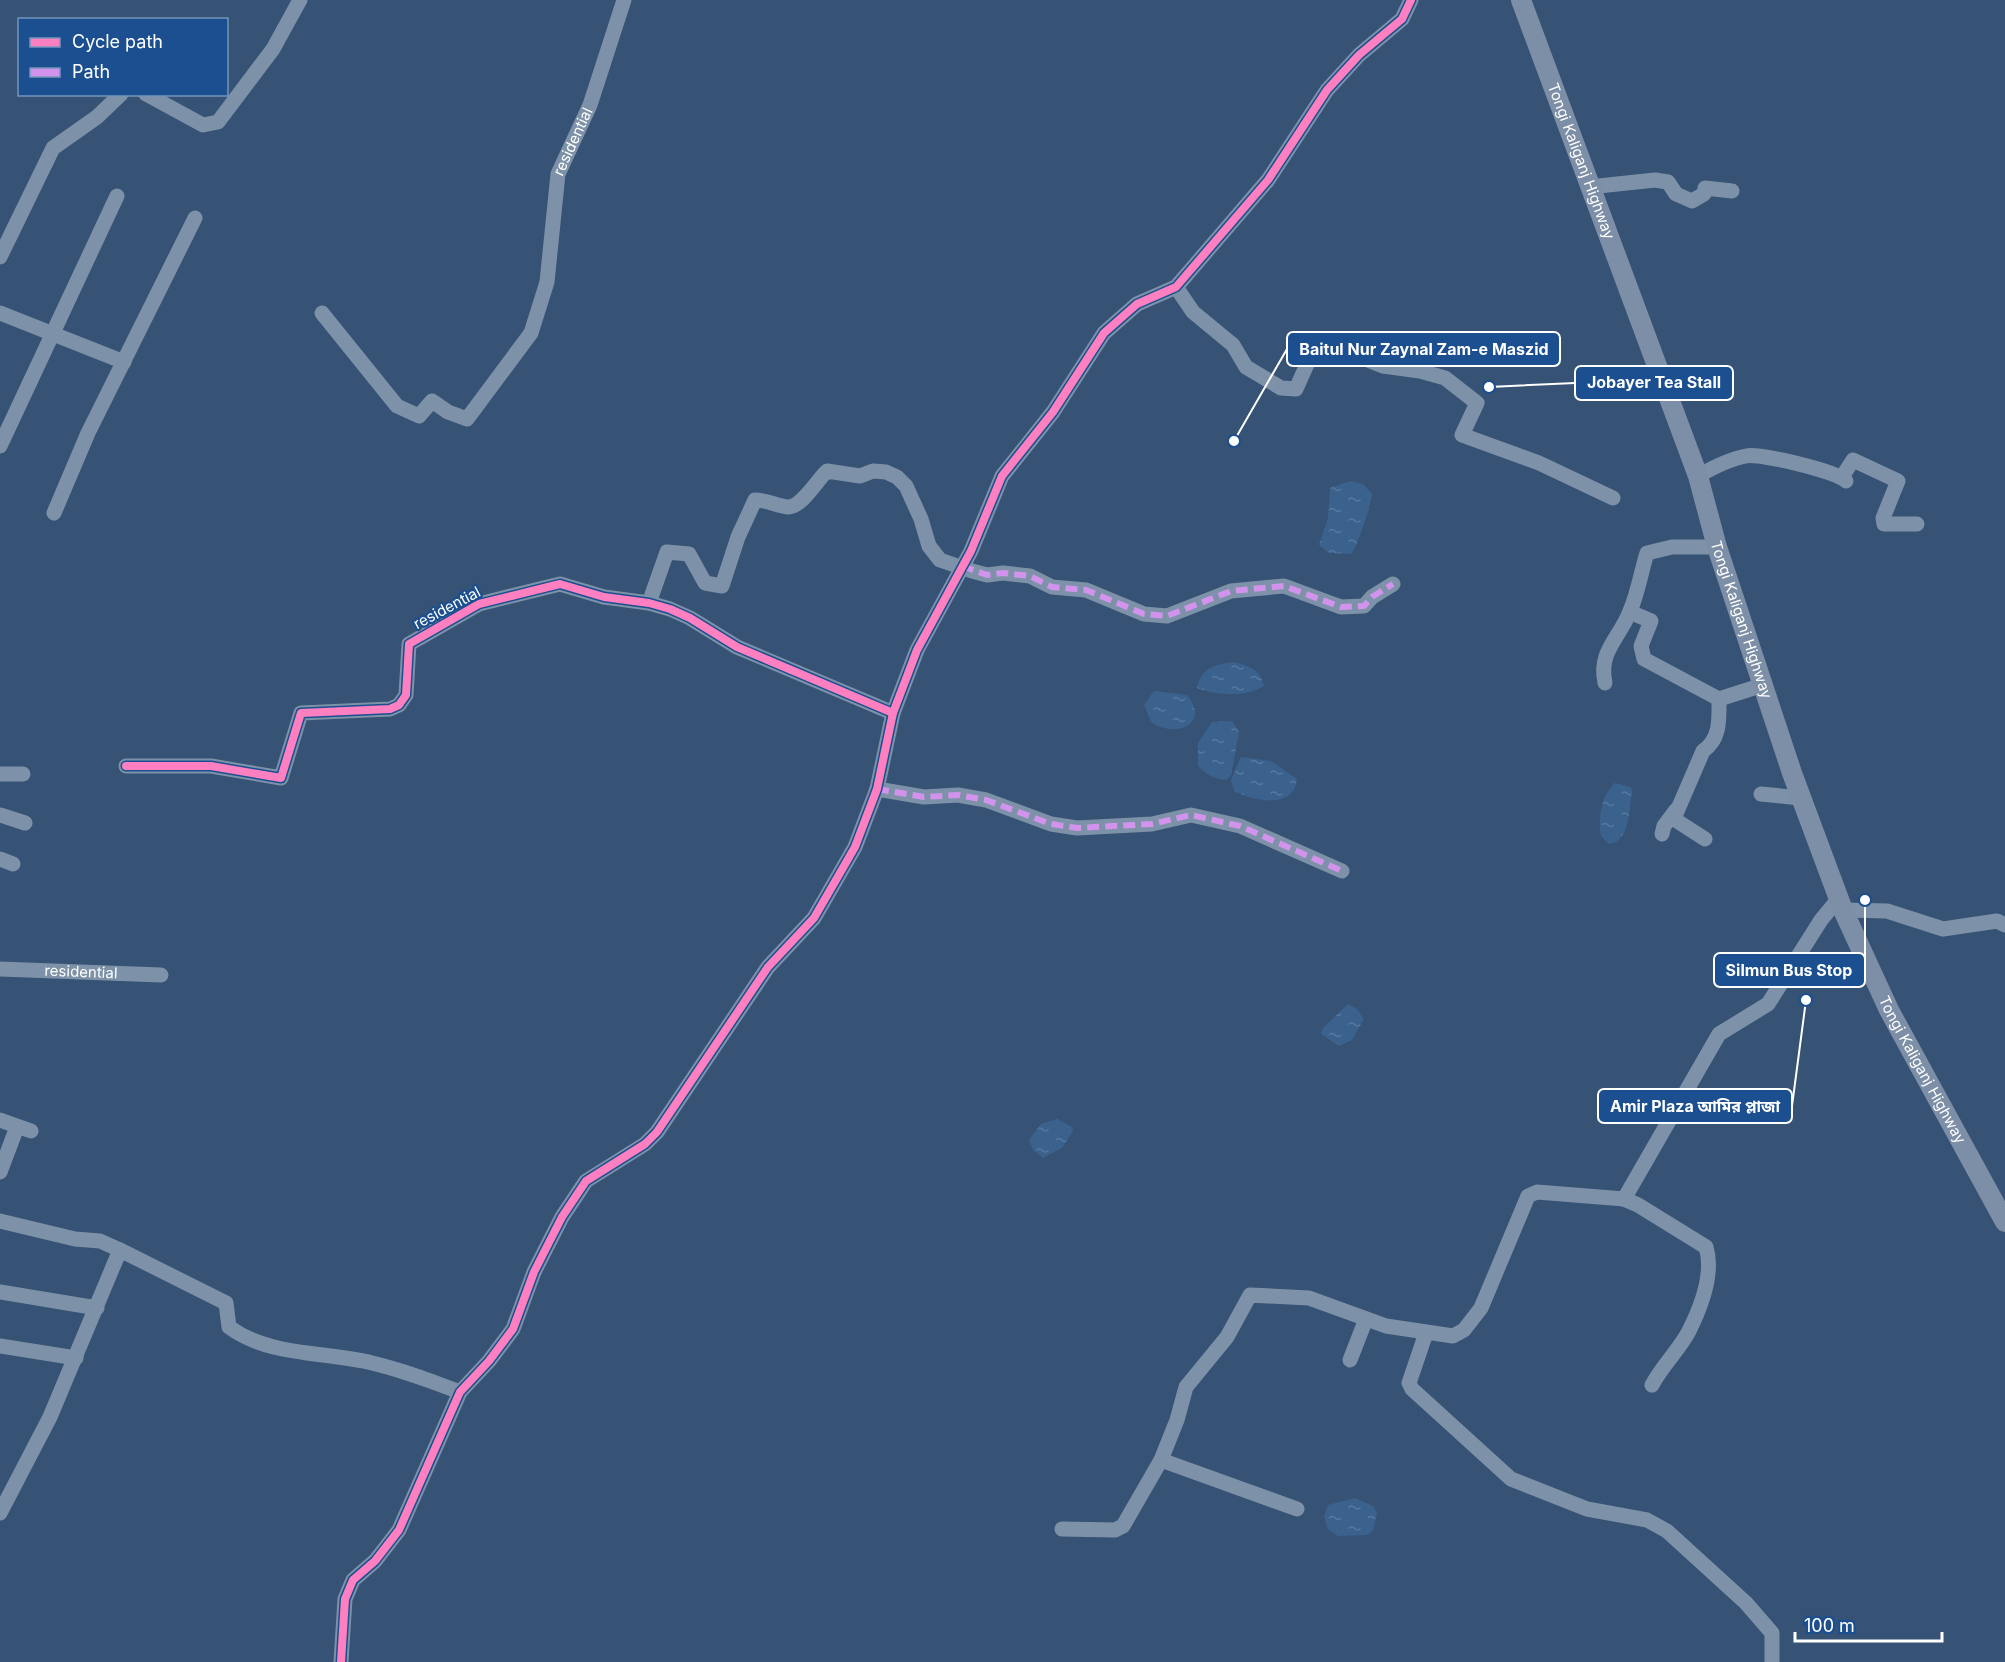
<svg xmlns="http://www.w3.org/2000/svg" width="2005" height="1662" font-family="Inter,'Noto Sans Bengali',sans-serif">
<defs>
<pattern id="water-ripples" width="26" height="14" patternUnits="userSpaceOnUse" patternTransform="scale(1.5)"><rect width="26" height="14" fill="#3b618d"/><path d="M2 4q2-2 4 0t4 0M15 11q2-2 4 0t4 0" fill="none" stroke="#58799e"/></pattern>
</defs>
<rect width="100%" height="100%" fill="#365274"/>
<g fill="url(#water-ripples)">
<path d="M1350,481L1363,484L1372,494C1371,505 1358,546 1351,554L1329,553L1319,545L1328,518L1330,488Z"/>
<path d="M1235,662C1250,667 1260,669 1264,686C1247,697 1217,696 1197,688C1201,667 1217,664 1235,662Z"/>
<path d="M1154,691L1187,695C1211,724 1176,739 1151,722L1144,705Z"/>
<path d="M1232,721L1239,732L1231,776L1226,780C1214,779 1206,774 1198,766V743L1212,722Z"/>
<path d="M1241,757L1271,761L1297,779C1294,810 1254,801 1234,791L1231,780Z"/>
<path d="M1615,783L1631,787L1632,792C1629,809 1630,842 1609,844L1601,836C1598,819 1601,795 1615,783Z"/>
<polygon points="1348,1004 1357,1009 1364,1019 1352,1040 1339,1046 1321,1034 1323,1028"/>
<polygon points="1057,1119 1072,1127 1073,1131 1062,1148 1043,1158 1033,1150 1029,1140 1041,1124"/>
<polygon points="1355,1498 1373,1506 1377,1513 1373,1530 1368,1535 1338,1536 1328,1529 1324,1517 1328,1505"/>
</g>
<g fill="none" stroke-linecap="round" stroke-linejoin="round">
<g stroke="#7d92a8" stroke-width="15">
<polyline points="146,94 203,125 218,122 273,49 300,0"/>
<polyline points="1589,187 1655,180 1668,182 1676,194 1692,201 1704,194 1705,188 1732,191"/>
<polyline points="0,257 53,148 97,117 121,94"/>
<polyline points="1176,287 1193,312 1233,345 1246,367 1281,388 1296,389 1313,351 1353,354 1383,366 1420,371 1445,378 1477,403 1462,435 1539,463 1613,498"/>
<polyline points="0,313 124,362"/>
<path id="s1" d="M322,313L397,406L419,416L432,401L448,412L467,419L531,333L547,282L558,174L590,105L624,0"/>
<polyline points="0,446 117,196"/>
<path d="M1698,476C1712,468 1730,459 1746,456C1760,453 1836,471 1846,481"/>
<polyline points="1842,477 1853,460 1898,481 1883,518 1884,524 1917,524"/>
<polyline points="54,513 88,433 195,218"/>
<path d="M649,603L667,552L689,554L705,583L722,586L738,537L755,500C767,500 777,506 788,507C802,507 817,480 827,471L860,476L873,471L886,472L897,477L906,486L921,519L929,546L940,560L972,571L987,575L1003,573L1030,576L1052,587L1086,590L1144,614L1167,616L1231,591L1284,586L1341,607L1364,606L1372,597L1393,584"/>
<polyline points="1630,612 1651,621 1641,646 1644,659 1719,699 1763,685"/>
<path d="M1605,683C1598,651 1620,638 1630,611C1638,593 1641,572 1647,553L1672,547H1717"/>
<polyline points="126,766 211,766 281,778 301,713 390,709 399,705 406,695 409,644 479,604 560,584 604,597 649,603 670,609 690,618 737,647 893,713"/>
<polyline points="0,774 23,774"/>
<polyline points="877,789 924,797 958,795 986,800 1051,824 1077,828 1152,824 1191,815 1240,826 1342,871"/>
<polyline points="1761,794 1801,798"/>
<polyline points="0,815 25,823"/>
<polyline points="1662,834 1664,826 1676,810"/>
<path d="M1705,839L1677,821L1675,816L1703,751C1721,739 1719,718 1719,699"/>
<polyline points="0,859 13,864"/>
<polyline points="1843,910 1887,911 1943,929 1997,921 2005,925"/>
<path id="s2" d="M0,969L161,975"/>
<polyline points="0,1120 31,1131"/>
<polyline points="0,1172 17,1127"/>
<polyline points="0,1221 75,1239 100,1241 120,1250 50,1417 0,1513"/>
<path d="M120,1250L226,1303L229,1327C270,1357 323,1351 372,1363C402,1370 431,1381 460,1392"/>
<polyline points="0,1292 97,1308"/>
<polyline points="1426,1333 1409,1383 1412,1389 1511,1479 1587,1509 1647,1520 1667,1531 1746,1603 1772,1633 1772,1662"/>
<polyline points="0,1346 76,1358"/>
<polyline points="1350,1360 1366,1319"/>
<path d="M1652,1385C1662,1366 1679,1350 1689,1331C1701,1307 1714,1273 1706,1247L1638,1205L1624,1199L1719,1034L1768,1004L1821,920L1840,897"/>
<polyline points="1161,1460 1297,1509"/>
<polyline points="1062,1529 1115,1530 1123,1526 1161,1460 1177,1420 1186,1387 1227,1337 1250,1295 1309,1298 1386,1326 1453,1336 1464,1330 1481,1308 1528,1196 1537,1192 1624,1199"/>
<polyline points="341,1662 345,1599 353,1580 375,1561 399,1530 460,1392 489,1361 513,1329 534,1272 562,1217 586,1181 645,1144 657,1132 768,967 814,918 855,847 877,789 893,713 917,650 971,551 1002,476 1053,412 1104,333 1137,304 1176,287 1268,180 1327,90 1359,55 1402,19 1411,0"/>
</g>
<path stroke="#7d8ea7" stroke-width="20" id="s3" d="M1521,0L1698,476L1717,547L1792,773L1843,910L1889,1010L2005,1222"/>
<g stroke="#d193ec" stroke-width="6" stroke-dasharray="12 6" stroke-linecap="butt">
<polyline points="962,566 987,575 1003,573 1030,576 1052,587 1086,590 1144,614 1167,616 1231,591 1284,586 1341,607 1364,606 1372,597 1393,584"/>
<polyline points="877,789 924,797 958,795 986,800 1051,824 1077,828 1152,824 1191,815 1240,826 1342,871"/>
</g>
<g stroke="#1b4f8f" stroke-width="11">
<g id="cycleway">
<polyline points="126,766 211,766 281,778 301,713 390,709 399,705 406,695 409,644 479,604 560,584 604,597 649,603 670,609 690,618 737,647 893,713"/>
<polyline points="341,1662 345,1599 353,1580 375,1561 399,1530 460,1392 489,1361 513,1329 534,1272 562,1217 586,1181 645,1144 657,1132 768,967 814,918 855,847 877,789 893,713 917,650 971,551 1002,476 1053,412 1104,333 1137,304 1176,287 1268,180 1327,90 1359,55 1402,19 1411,0"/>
</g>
</g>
<use href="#cycleway" stroke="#ff80c0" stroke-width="8"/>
</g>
<g text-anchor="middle" stroke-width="4.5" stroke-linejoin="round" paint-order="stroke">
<g font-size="15" fill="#fff" stroke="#1b4f8f">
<text dy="5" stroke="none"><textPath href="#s1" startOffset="508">residential</textPath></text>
<text dy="5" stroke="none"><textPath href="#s3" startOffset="172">Tongi Kaliganj Highway</textPath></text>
<text transform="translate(447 608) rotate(-28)" y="5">residential</text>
<text dy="5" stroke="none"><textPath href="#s3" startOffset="658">Tongi Kaliganj Highway</textPath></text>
<text dy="5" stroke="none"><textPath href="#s2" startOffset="81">residential</textPath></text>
<text dy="5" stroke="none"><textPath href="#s3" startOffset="1144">Tongi Kaliganj Highway</textPath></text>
</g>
</g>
<path fill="none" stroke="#fff" stroke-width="2" d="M1234 441L1287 349M1489 387L1575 383M1865 900L1865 970M1806 1000L1792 1106"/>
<g fill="#fff" stroke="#1b4f8f" stroke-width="2">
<circle cx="1234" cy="441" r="6"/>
<circle cx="1489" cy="387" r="6"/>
<circle cx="1865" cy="900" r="6"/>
<circle cx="1806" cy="1000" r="6"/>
</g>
<g fill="#1b4f8f" stroke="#fff" stroke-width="2">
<rect x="1287" y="332" width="273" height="34" rx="6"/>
<rect x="1575" y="366" width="158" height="34" rx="6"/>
<rect x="1714" y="953" width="151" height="34" rx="6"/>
<rect x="1598" y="1089" width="194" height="34" rx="6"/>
</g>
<g font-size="16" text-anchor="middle" font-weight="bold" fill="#fff">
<text x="1424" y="355">Baitul Nur Zaynal Zam-e Maszid</text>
<text x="1654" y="388">Jobayer Tea Stall</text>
<text x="1789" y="976">Silmun Bus Stop</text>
<text x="1695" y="1112">Amir Plaza আমির প্লাজা</text>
</g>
<rect x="18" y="18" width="210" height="78" fill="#1b4f8f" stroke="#7695bc" stroke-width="1.5"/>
<rect x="30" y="38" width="30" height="9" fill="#ff80c0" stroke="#7695bc" stroke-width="1.5"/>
<text x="72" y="48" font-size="18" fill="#ffffff">Cycle path</text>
<rect x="30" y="68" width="30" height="9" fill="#d193ec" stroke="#7695bc" stroke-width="1.5"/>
<text x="72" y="78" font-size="18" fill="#ffffff">Path</text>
<path d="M1795 1632v9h147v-9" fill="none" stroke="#ffffff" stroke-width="3"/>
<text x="1804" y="1632" font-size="18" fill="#ffffff" stroke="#1b4f8f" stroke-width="4.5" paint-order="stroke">100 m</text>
</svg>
